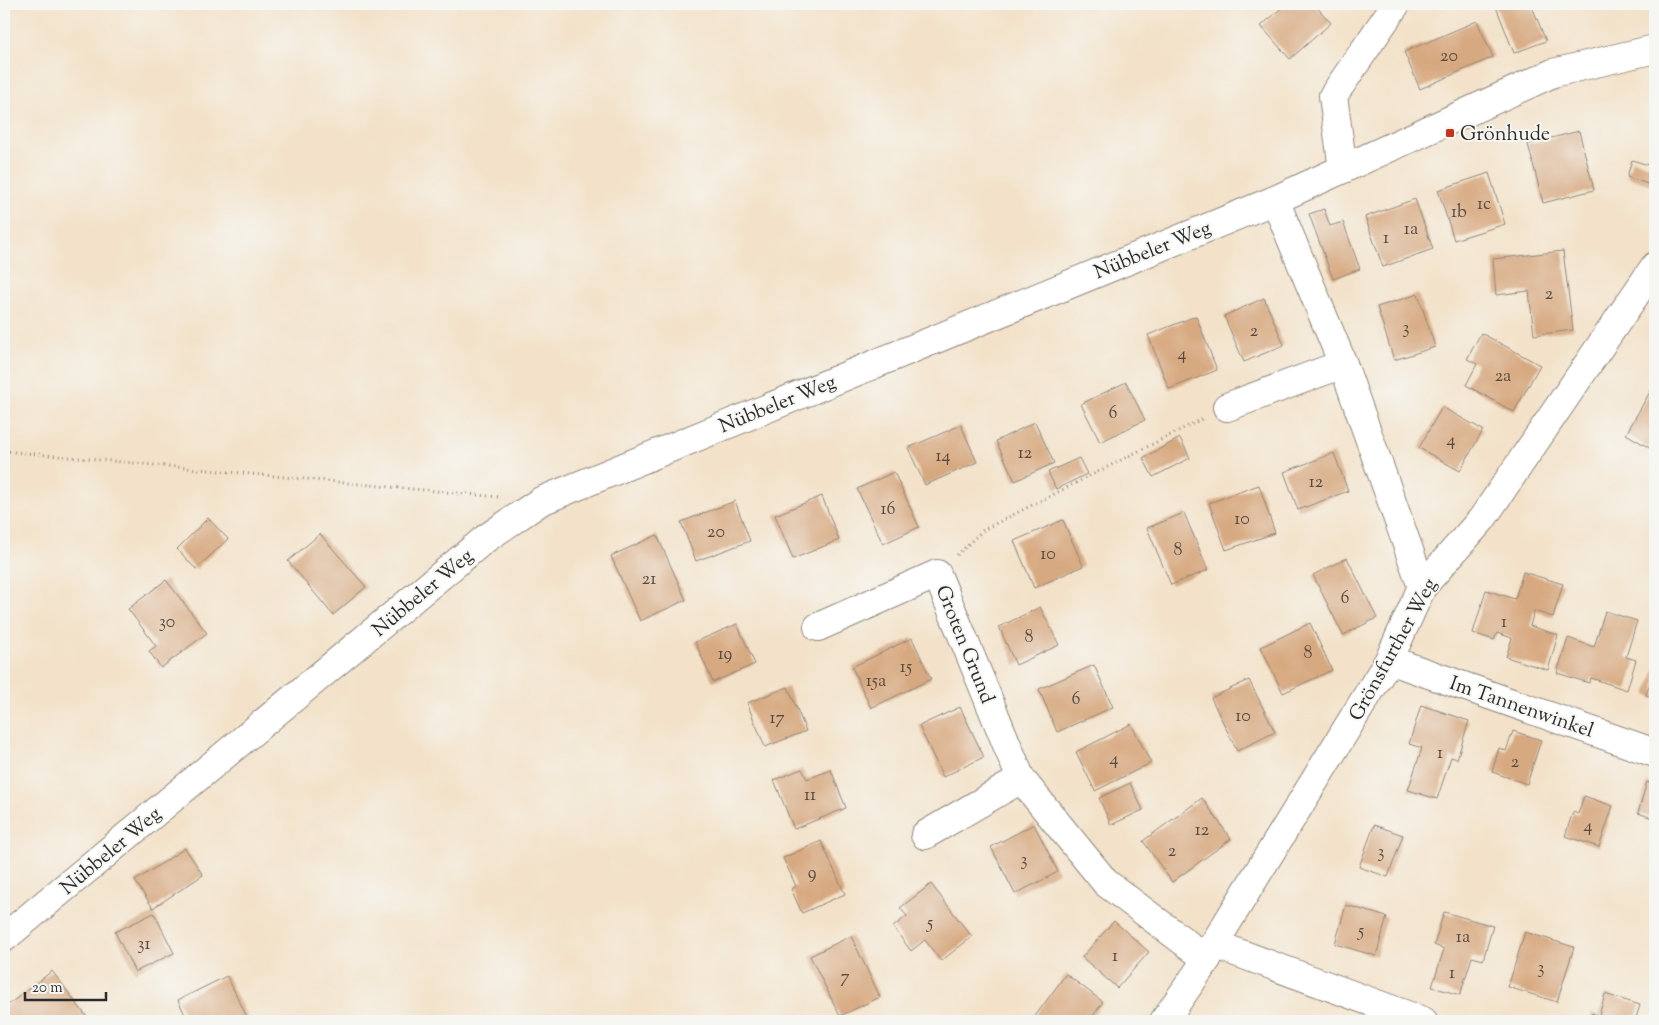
<svg xmlns="http://www.w3.org/2000/svg" width="1659" height="1025" font-family="'Sorts Mill Goudy',serif">
<rect width="100%" height="100%" fill="#f6f6f2"/>
<filter id="ink" filterUnits="userSpaceOnUse"><feTurbulence type="fractalNoise" baseFrequency=".02" numOctaves="2"/><feDisplacementMap in="SourceGraphic" scale="10" xChannelSelector="R" yChannelSelector="G"/><feConvolveMatrix kernelMatrix="1 2 1 2 8 2 1 2 1" color-interpolation-filters="sRGB"/></filter>
<filter id="wash" filterUnits="userSpaceOnUse"><feTurbulence type="fractalNoise" baseFrequency=".0096" numOctaves="4" result="noise"/><feDisplacementMap in="SourceGraphic" scale="20" xChannelSelector="R" yChannelSelector="G"/><feGaussianBlur stdDeviation="1.12" result="paint"/><feColorMatrix in="noise" values="0 0 0 0 0 0 0 0 0 0 0 0 0 0 0 0 0 1.4 0 .05"/><feComposite in="paint" operator="in"/></filter>
<g filter="url(#wash)">
<rect width="100%" height="100%" fill="#f3e2c9"/>
<g id="blocks">
<g fill="#d7a980">
<polygon points="1286,4 1314,4 1331,23 1290,59 1261,26"/>
<polygon points="1495,4 1531,4 1546,41 1514,53"/>
<polygon points="1477,21 1493,57 1420,89 1404,52"/>
<polygon points="1579,131 1594,190 1543,203 1528,144"/>
<polygon points="1632,160 1655,167 1651,185 1627,177"/>
<polygon points="1489,173 1505,224 1454,240 1438,190"/>
<polygon points="1415,199 1433,249 1383,267 1365,217"/>
<polygon points="1324,209 1330,226 1343,222 1360,269 1333,279 1309,214"/>
<polygon points="1563,251 1573,330 1534,335 1529,291 1496,295 1493,259"/>
<polygon points="1418,294 1435,347 1394,360 1377,307"/>
<polygon points="1264,298 1284,345 1244,362 1224,316"/>
<polygon points="1196,316 1217,370 1169,389 1148,335"/>
<polygon points="1481,333 1540,365 1514,412 1466,385 1477,364 1467,359"/>
<polygon points="1126,382 1145,420 1100,442 1081,404"/>
<polygon points="1655,383 1655,451 1626,434"/>
<polygon points="1442,407 1483,430 1460,471 1419,448"/>
<polygon points="1035,422 1054,463 1015,481 996,441"/>
<polygon points="961,425 977,462 925,485 908,448"/>
<polygon points="1180,438 1190,458 1153,477 1143,458"/>
<polygon points="1334,453 1348,491 1298,510 1284,472"/>
<polygon points="1079,458 1087,474 1056,489 1048,472"/>
<polygon points="894,472 919,527 883,544 857,489"/>
<polygon points="1259,485 1275,533 1226,550 1209,503"/>
<polygon points="822,496 839,540 793,559 775,515"/>
<polygon points="735,501 750,541 696,561 681,522"/>
<polygon points="1184,513 1208,570 1171,585 1147,528"/>
<polygon points="208,518 228,539 196,569 177,549"/>
<polygon points="1063,520 1083,566 1034,588 1014,541"/>
<polygon points="320,534 366,587 333,615 288,561"/>
<polygon points="657,535 686,600 640,621 611,556"/>
<polygon points="1347,558 1377,618 1343,635 1313,575"/>
<polygon points="1523,572 1563,584 1553,617 1534,611 1530,626 1558,635 1548,670 1506,657 1512,638 1497,633 1494,640 1473,633 1486,590 1515,599"/>
<polygon points="166,580 207,633 161,668 149,651 156,646 128,609"/>
<polygon points="1040,607 1059,645 1016,665 999,627"/>
<polygon points="1605,611 1637,621 1626,657 1636,660 1627,690 1591,678 1589,683 1557,673 1568,638 1594,647"/>
<polygon points="1310,623 1332,670 1283,693 1261,647"/>
<polygon points="737,624 755,664 713,682 695,642"/>
<polygon points="912,638 931,679 871,708 852,667"/>
<polygon points="1094,665 1113,707 1057,732 1039,689"/>
<polygon points="1655,669 1655,699 1646,695"/>
<polygon points="1249,680 1275,732 1237,751 1211,698"/>
<polygon points="788,687 806,731 765,747 747,703"/>
<polygon points="1421,705 1469,721 1457,759 1451,757 1437,799 1408,790 1422,748 1409,744"/>
<polygon points="960,707 984,757 943,777 919,726"/>
<polygon points="1131,724 1151,763 1095,791 1076,752"/>
<polygon points="1513,731 1541,740 1527,784 1492,772 1499,748 1506,751"/>
<polygon points="802,769 807,779 831,770 846,808 794,829 774,780"/>
<polygon points="1647,782 1655,785 1655,819 1638,813"/>
<polygon points="1130,783 1143,810 1111,825 1099,798"/>
<polygon points="1584,796 1613,806 1599,847 1565,836 1573,812 1578,814"/>
<polygon points="1202,798 1231,839 1172,882 1143,841"/>
<polygon points="1034,824 1058,872 1015,894 991,847"/>
<polygon points="1374,825 1403,835 1388,877 1359,867"/>
<polygon points="821,841 845,894 802,913 791,889 796,886 783,858"/>
<polygon points="185,848 203,875 153,908 135,881"/>
<polygon points="931,884 972,937 941,961 925,940 911,951 893,927 907,916 900,908"/>
<polygon points="1346,905 1387,917 1376,956 1335,944"/>
<polygon points="1444,912 1493,926 1483,960 1472,957 1460,995 1432,987 1444,949 1434,945"/>
<polygon points="154,913 174,953 135,972 115,932"/>
<polygon points="1114,921 1149,952 1117,988 1082,957"/>
<polygon points="1525,932 1574,947 1557,1002 1508,987"/>
<polygon points="851,936 880,997 840,1016 810,956"/>
<polygon points="52,971 90,1021 4,1021 4,1008"/>
<polygon points="1066,974 1103,1002 1089,1021 1036,1021 1033,1019"/>
<polygon points="227,976 249,1021 188,1021 178,1000"/>
<polygon points="1605,994 1640,1005 1635,1021 1589,1021 1592,1013 1599,1016"/>
</g>
</g>
</g>
<g filter="url(#ink)">
<use href="#blocks" fill-opacity="0" stroke="#8f867a" stroke-width="1"/>
<g fill="none" stroke-linecap="round" stroke-linejoin="round">
<g stroke="#8f867a" stroke-width="30">
<g id="minor">
<polyline points="1343,169 1333,96 1396,4"/>
<polyline points="1275,200 1343,364 1422,587"/>
<polyline points="1227,407 1343,364"/>
<polyline points="818,627 937,574 1021,779 1106,883 1207,959"/>
<polyline points="1389,660 1655,753"/>
<polyline points="925,835 1021,779"/>
<polyline points="4,938 485,539 541,501 1275,200 1553,73 1655,49"/>
<polyline points="1214,944 1423,1021"/>
<polyline points="1164,1021 1207,959 1214,944 1389,660 1422,587 1482,519 1655,266"/>
</g>
</g>
<g stroke="#8f867a" stroke-width="3" stroke-dasharray="1 4" stroke-linecap="butt">
<polyline points="4,451 499,497"/>
<polyline points="957,555 983,530 1204,418"/>
</g>
<use href="#minor" stroke="#fff" stroke-width="28"/>
</g>
</g>
<rect fill="#c8321e" stroke="#f6f6f2" stroke-width="2" x="1445" y="128" width="10" height="10" rx="2.5"/>
<g text-anchor="middle" stroke-width="4" stroke-linejoin="round" paint-order="stroke">
<g font-size="18" fill="#564a40">
<text x="1449" y="61">20</text>
<text x="1484" y="209">1c</text>
<text x="1459" y="217">1b</text>
<text x="1411" y="234">1a</text>
<text x="1386" y="243">1</text>
<text x="1549" y="299">2</text>
<text x="1406" y="333">3</text>
<text x="1254" y="336">2</text>
<text x="1182" y="359">4</text>
<text x="1503" y="381">2a</text>
<text x="1113" y="418">6</text>
<text x="1451" y="445">4</text>
<text x="1025" y="458">12</text>
<text x="943" y="461">14</text>
<text x="1316" y="487">12</text>
<text x="888" y="514">16</text>
<text x="1242" y="524">10</text>
<text x="716" y="537">20</text>
<text x="1178" y="555">8</text>
<text x="1048" y="559">10</text>
<text x="649" y="584">21</text>
<text x="1345" y="603">6</text>
<text x="167" y="627">30</text>
<text x="1504" y="627">1</text>
<text x="1029" y="642">8</text>
<text x="1308" y="658">8</text>
<text x="725" y="659">19</text>
<text x="906" y="672">15</text>
<text x="876" y="686">15a</text>
<text x="1076" y="704">6</text>
<text x="1243" y="721">10</text>
<text x="777" y="723">17</text>
<text x="1440" y="758">1</text>
<text x="1114" y="764">4</text>
<text x="1515" y="767">2</text>
<text x="810" y="800">11</text>
<text x="1588" y="831">4</text>
<text x="1202" y="835">12</text>
<text x="1172" y="856">2</text>
<text x="1381" y="857">3</text>
<text x="1024" y="865">3</text>
<text x="812" y="878">9</text>
<text x="930" y="928">5</text>
<text x="1361" y="936">5</text>
<text x="1463" y="942">1a</text>
<text x="144" y="949">31</text>
<text x="1115" y="961">1</text>
<text x="1541" y="973">3</text>
<text x="1452" y="978">1</text>
<text x="845" y="982">7</text>
</g>
<g font-size="20" fill="#2b2b2b" stroke="#f6f6f2" text-anchor="start">
<text x="1460" y="140">Grönhude</text>
</g>
<g font-size="20" fill="#2b2b2b" stroke="#f6f6f2">
<text transform="translate(1152 249) rotate(-22)" y="7">Nübbeler Weg</text>
<text transform="translate(777 403) rotate(-22)" y="7">Nübbeler Weg</text>
<text transform="translate(422 592) rotate(-40)" y="7">Nübbeler Weg</text>
<text transform="translate(966 644) rotate(68)" y="7">Groten Grund</text>
<text transform="translate(1392 649) rotate(-61)" y="7">Grönsfurther Weg</text>
<text transform="translate(1522 706) rotate(19)" y="7">Im Tannenwinkel</text>
<text transform="translate(110 850) rotate(-40)" y="7">Nübbeler Weg</text>
</g>
</g>
<rect width="1659" height="1025" fill="none" stroke="#f6f6f2" stroke-width="20"/>
<path d="M25 992v8h81v-8" fill="none" stroke="#2b2b2b" stroke-width="2.5"/>
<text x="32" y="992" font-size="15" fill="#2b2b2b" stroke="#f6f6f2" stroke-width="4" paint-order="stroke">20 m</text>
</svg>
